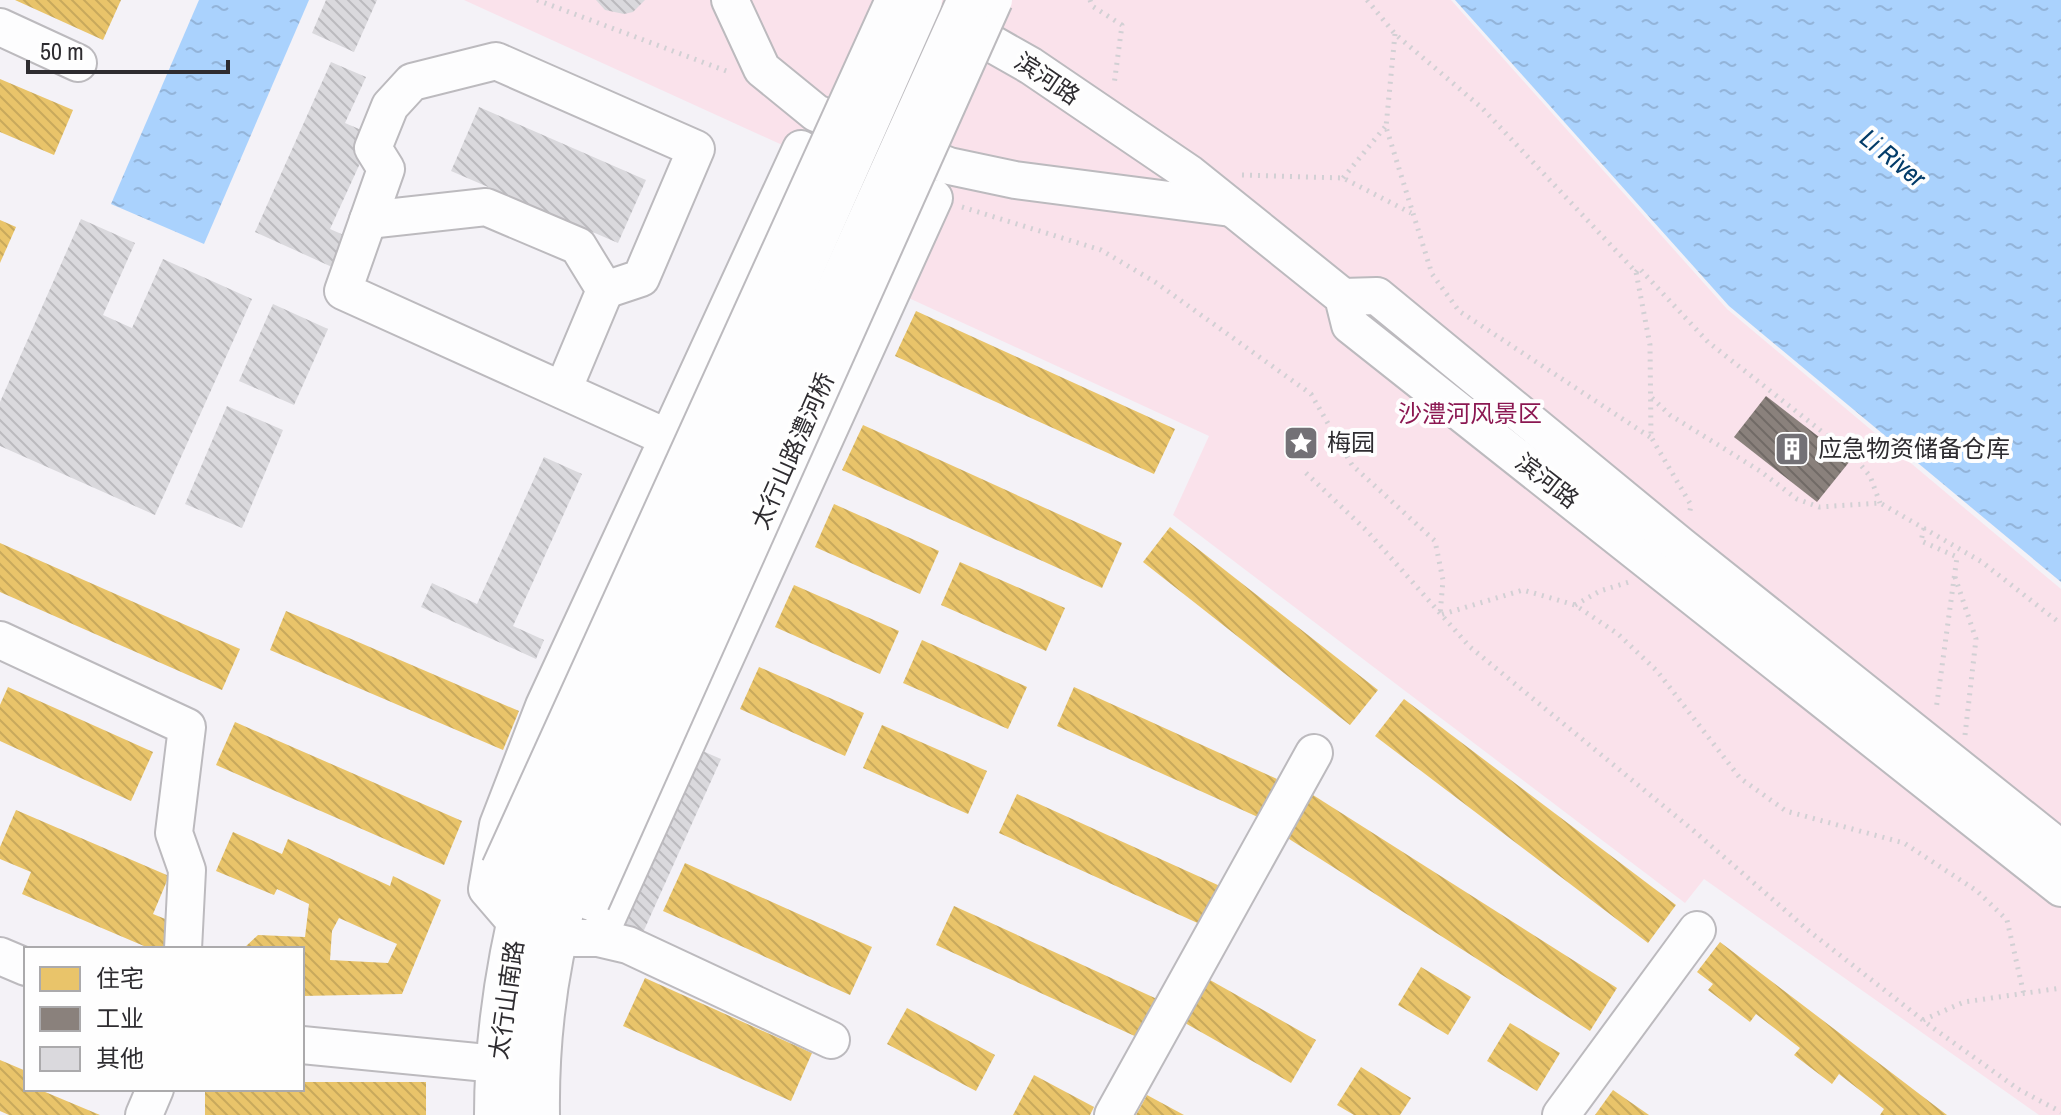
<svg xmlns="http://www.w3.org/2000/svg" width="2061" height="1115" font-family="'Archivo Narrow','Noto Sans SC',sans-serif">
<defs>
<pattern id="water-ripples" width="26" height="14" patternUnits="userSpaceOnUse" patternTransform="scale(2)"><rect width="26" height="14" fill="#aad2fd"/><path d="M2 4q2-2 4 0t4 0M15 11q2-2 4 0t4 0" fill="none" stroke="#93b4d9"/></pattern>
<pattern id="homes-back-hatch" width="6" height="6" patternUnits="userSpaceOnUse" patternTransform="scale(2)"><rect width="6" height="6" fill="#e9c46a"/><path d="M-1 5l2 2M0 0l6 6M5-1l2 2" fill="none" stroke="#c8a95c"/></pattern>
<pattern id="industry-back-hatch" width="6" height="6" patternUnits="userSpaceOnUse" patternTransform="scale(2)"><rect width="6" height="6" fill="#8a817c"/><path d="M-1 5l2 2M0 0l6 6M5-1l2 2" fill="none" stroke="#716a66"/></pattern>
<pattern id="building-back-hatch" width="6" height="6" patternUnits="userSpaceOnUse" patternTransform="scale(2)"><rect width="6" height="6" fill="#dad9dd"/><path d="M-1 5l2 2M0 0l6 6M5-1l2 2" fill="none" stroke="#bbbabe"/></pattern>
</defs>
<rect width="100%" height="100%" fill="#f4f2f7"/>
<polygon fill="#fae2eb" points="464,0 1451,0 1727,309 2061,589 2061,1115 2039,1115 1704,879 1685,903 1173,515 1209,436 900,294 936,215"/>
<g fill="url(#water-ripples)">
<polygon points="199,0 309,0 204,244 111,204"/>
<polygon points="1455,0 2061,0 2061,582 1729,306"/>
</g>
<g fill="url(#homes-back-hatch)" fill-rule="evenodd">
<polygon points="15,0 121,0 103,40"/>
<polygon points="0,79 73,110 54,155 0,132"/>
<polygon points="0,220 16,227 0,263"/>
<polygon points="916,311 1175,429 1154,474 895,356"/>
<polygon points="863,425 1122,543 1102,588 842,470"/>
<polygon points="834,504 939,551 920,594 815,547"/>
<polygon points="1170,527 1378,690 1350,725 1143,562"/>
<polygon points="0,543 240,649 222,690 0,592"/>
<polygon points="960,562 1065,608 1046,651 941,605"/>
<polygon points="794,585 899,631 880,674 775,627"/>
<polygon points="286,611 519,711 503,750 270,650"/>
<polygon points="922,640 1027,687 1008,729 903,683"/>
<polygon points="759,667 864,713 845,756 740,709"/>
<polygon points="8,687 153,752 131,801 0,741 0,705"/>
<polygon points="1074,687 1277,779 1260,818 1057,726"/>
<polygon points="1404,699 1676,905 1648,943 1375,736"/>
<polygon points="235,722 462,821 444,865 216,765"/>
<polygon points="882,725 987,771 968,814 863,768"/>
<polygon points="1017,794 1220,886 1202,925 999,833"/>
<polygon points="1313,795 1617,988 1590,1031 1286,837"/>
<polygon points="16,810 169,876 153,914 175,923 163,949 151,949 22,894 31,872 0,859 0,847"/>
<path d="M233,832L282,854L288,839L390,886L393,876L441,900L402,994L302,996V949H243L258,935L305,937L309,904L277,889L274,895L216,871ZM339,918L397,944L388,963L330,960L332,931Z"/>
<polygon points="685,863 872,947 850,995 663,911"/>
<polygon points="954,906 1157,999 1139,1038 936,945"/>
<polygon points="1720,942 1947,1115 1880,1115 1884,1109 1839,1074 1832,1084 1794,1055 1800,1048 1756,1014 1750,1022 1708,990 1713,984 1697,972"/>
<polygon points="1421,967 1471,997 1448,1035 1398,1005"/>
<polygon points="645,978 812,1053 791,1101 623,1026"/>
<polygon points="1210,980 1316,1040 1291,1083 1185,1023"/>
<polygon points="907,1008 995,1055 976,1091 887,1044"/>
<polygon points="1510,1023 1560,1053 1537,1091 1487,1061"/>
<polygon points="0,1060 26,1071 26,1089 38,1089 100,1115 9,1115 0,1111"/>
<polygon points="1361,1067 1411,1098 1400,1115 1354,1115 1337,1105"/>
<polygon points="1034,1075 1094,1107 1090,1115 1013,1115"/>
<polygon points="302,1082 426,1082 426,1115 205,1115 205,1089 302,1089"/>
<polygon points="1613,1090 1649,1115 1595,1115"/>
<polygon points="1147,1095 1184,1115 1136,1115"/>
</g>
<polygon fill="url(#industry-back-hatch)" points="1766,396 1850,461 1817,502 1734,437"/>
<g fill="url(#building-back-hatch)">
<polygon points="326,0 377,0 354,52 312,33"/>
<polygon points="596,0 645,0 633,12 624,14 605,10"/>
<polygon points="331,62 366,77 345,123 373,135 330,229 346,236 332,267 255,232"/>
<polygon points="479,107 646,180 618,243 451,171"/>
<polygon points="81,219 135,243 103,315 132,328 163,259 252,299 155,515 0,446 0,402"/>
<polygon points="273,304 328,329 294,405 239,381"/>
<polygon points="227,406 283,430 242,528 185,504"/>
<polygon points="544,457 582,474 513,626 544,640 536,659 421,607 432,583 477,604"/>
<polygon points="691,746 721,759 641,937 612,924"/>
</g>
<g fill="none" stroke-linecap="round" stroke-linejoin="round">
<g stroke="#bcbabe" stroke-width="40">
<g id="minor">
<polyline points="730,0 762,69 816,113 949,166 1015,180 1231,208"/>
<polyline points="959,25 1031,66 1190,174 1343,297 1350,325 2061,888"/>
<polyline points="0,27 78,63"/>
<polyline points="368,220 486,207 578,246 605,290 563,390"/>
<polyline points="1343,297 1377,296 1681,546 2061,849"/>
<polyline points="668,438 801,149"/>
<polyline points="0,640 187,727 174,833 187,870 183,949"/>
<polyline points="518,925 487,889 498,825 544,706 668,438 343,291 386,169 373,148 390,106 412,82 496,61 696,149 641,278 605,290"/>
<polyline points="575,938 598,938 628,945 831,1040"/>
<polyline points="598,938 934,198"/>
<polyline points="0,956 26,967"/>
<polyline points="302,1045 497,1064"/>
<polyline points="144,1115 155,1089"/>
<polyline points="1113,1115 1314,753"/>
<polyline points="1561,1115 1697,930"/>
</g>
</g>
<g stroke="#bcbabe" stroke-width="48">
<g id="major">
<path d="M497,1115C497,1039 509,960 528,886"/>
<path d="M537,1115C536,1043 545,967 565,897"/>
</g>
</g>
<g stroke="#d2d0d4" stroke-width="5" stroke-dasharray="2 6" stroke-linecap="butt">
<polyline points="537,0 729,72"/>
<polyline points="1090,0 1092,6 1122,25 1114,85"/>
<polyline points="1367,0 1395,34 1482,108 1636,272 1650,345 1651,437 1691,505 1689,516"/>
<polyline points="1395,34 1386,127 1432,274 1459,311 1650,437"/>
<polyline points="1242,175 1343,178 1411,213"/>
<polyline points="1343,178 1385,127"/>
<polyline points="962,207 1101,250 1155,282 1311,394 1352,465 1435,541 1443,580 1440,615 1523,590 1575,605 1618,634 1657,671 1740,778 1786,811 1904,843 1977,891 2007,920 2024,995"/>
<polyline points="1636,272 1639,268 1708,342 1853,456 1870,476 1880,503"/>
<polyline points="1652,398 1670,415 1760,471 1797,499 1819,507 1880,503 1982,562 2061,624"/>
<polyline points="1306,473 1368,532 1470,647 1694,831 1809,931 1933,1028 2018,1089 2061,1112"/>
<polyline points="1924,528 1921,541 1957,557 1936,710"/>
<polyline points="1955,577 1976,639 1965,735"/>
<polyline points="1575,605 1600,591 1629,582"/>
<polyline points="1923,1020 1964,1002 2061,988"/>
</g>
<use href="#minor" stroke="#fdfdfe" stroke-width="36"/>
<use href="#major" stroke="#fdfdfe" stroke-width="44"/>
<g stroke="#bcbabe" stroke-width="40" stroke-linecap="butt">
<g id="minor-bridge">
<polyline points="500,868 894,0"/>
<polyline points="591,902 994,0"/>
</g>
</g>
<g stroke="#bcbabe" stroke-width="48" stroke-linecap="butt">
<g id="major-bridge">
<polyline points="528,886 920,0"/>
<polyline points="565,897 970,0"/>
</g>
</g>
<use href="#minor-bridge" stroke="#fdfdfe" stroke-width="36"/>
<use href="#major-bridge" stroke="#fdfdfe" stroke-width="44"/>
</g>
<defs>
<g id="sight-square" transform="scale(1.8)"><rect x="-9" y="-9" width="18" height="18" rx="4" fill="#737176" stroke="#fefefe"/><path d="M0-6L1.8-2.2L6-1.7L2.9 1.2L3.7 5.4L0 3.3L-3.7 5.4L-2.9 1.2L-6-1.7L-1.8-2.2Z" fill="#fff"/></g>
<g id="building-square" transform="scale(1.8)"><rect x="-9" y="-9" width="18" height="18" rx="4" fill="#737176" stroke="#fefefe"/><path d="M-4-6H4V6H1V3H-1V6H-4ZM-2.5-4.3h1.7v1.8h-1.7ZM.8-4.3h1.7v1.8H.8ZM-2.5-1h1.7V.8h-1.7ZM.8-1h1.7V.8H.8Z" fill="#fff"/></g>
</defs>
<g fill-rule="evenodd">
<use href="#sight-square" x="1301" y="443"/>
<use href="#building-square" x="1792" y="449"/>
</g>
<g text-anchor="middle" stroke-width="8" stroke-linejoin="round" paint-order="stroke">
<g font-size="24" fill="#2e2c30" stroke="#fefefe">
<text transform="translate(1047 79) rotate(34)" y="8">滨河路</text>
<text transform="translate(793 451) rotate(-66)" y="8">太行山路澧河桥</text>
<text transform="translate(1547 481) rotate(38)" y="8">滨河路</text>
<text transform="translate(507 1000) rotate(-82)" y="8">太行山南路</text>
</g>
<g font-size="24" fill="#8b1751" stroke="#fefefe">
<text x="1470" y="422">沙澧河风景区</text>
</g>
<g font-size="24" fill="#2e2c30" stroke="#fefefe" text-anchor="start">
<text x="1327" y="451">梅园</text>
<text x="1818" y="457">应急物资储备仓库</text>
</g>
<g font-size="26" font-style="italic" fill="#033c69" stroke="#fefefe">
<text transform="translate(1893 158) rotate(39)" y="9">Li River</text>
</g>
</g>
<rect x="24" y="947" width="280" height="144" fill="#fefefe" stroke="#abaaac" stroke-width="2"/>
<rect x="40" y="967" width="40" height="24" fill="#e9c46a" stroke="#abaaac" stroke-width="2"/>
<text x="96" y="987" font-size="24" fill="#2e2c30">住宅</text>
<rect x="40" y="1007" width="40" height="24" fill="#8a817c" stroke="#abaaac" stroke-width="2"/>
<text x="96" y="1027" font-size="24" fill="#2e2c30">工业</text>
<rect x="40" y="1047" width="40" height="24" fill="#dad9dd" stroke="#abaaac" stroke-width="2"/>
<text x="96" y="1067" font-size="24" fill="#2e2c30">其他</text>
<path d="M28 60v12h200v-12" fill="none" stroke="#2e2c30" stroke-width="4"/>
<text x="40" y="60" font-size="24" fill="#2e2c30" stroke="#fefefe" stroke-width="6" paint-order="stroke">50 m</text>
</svg>
